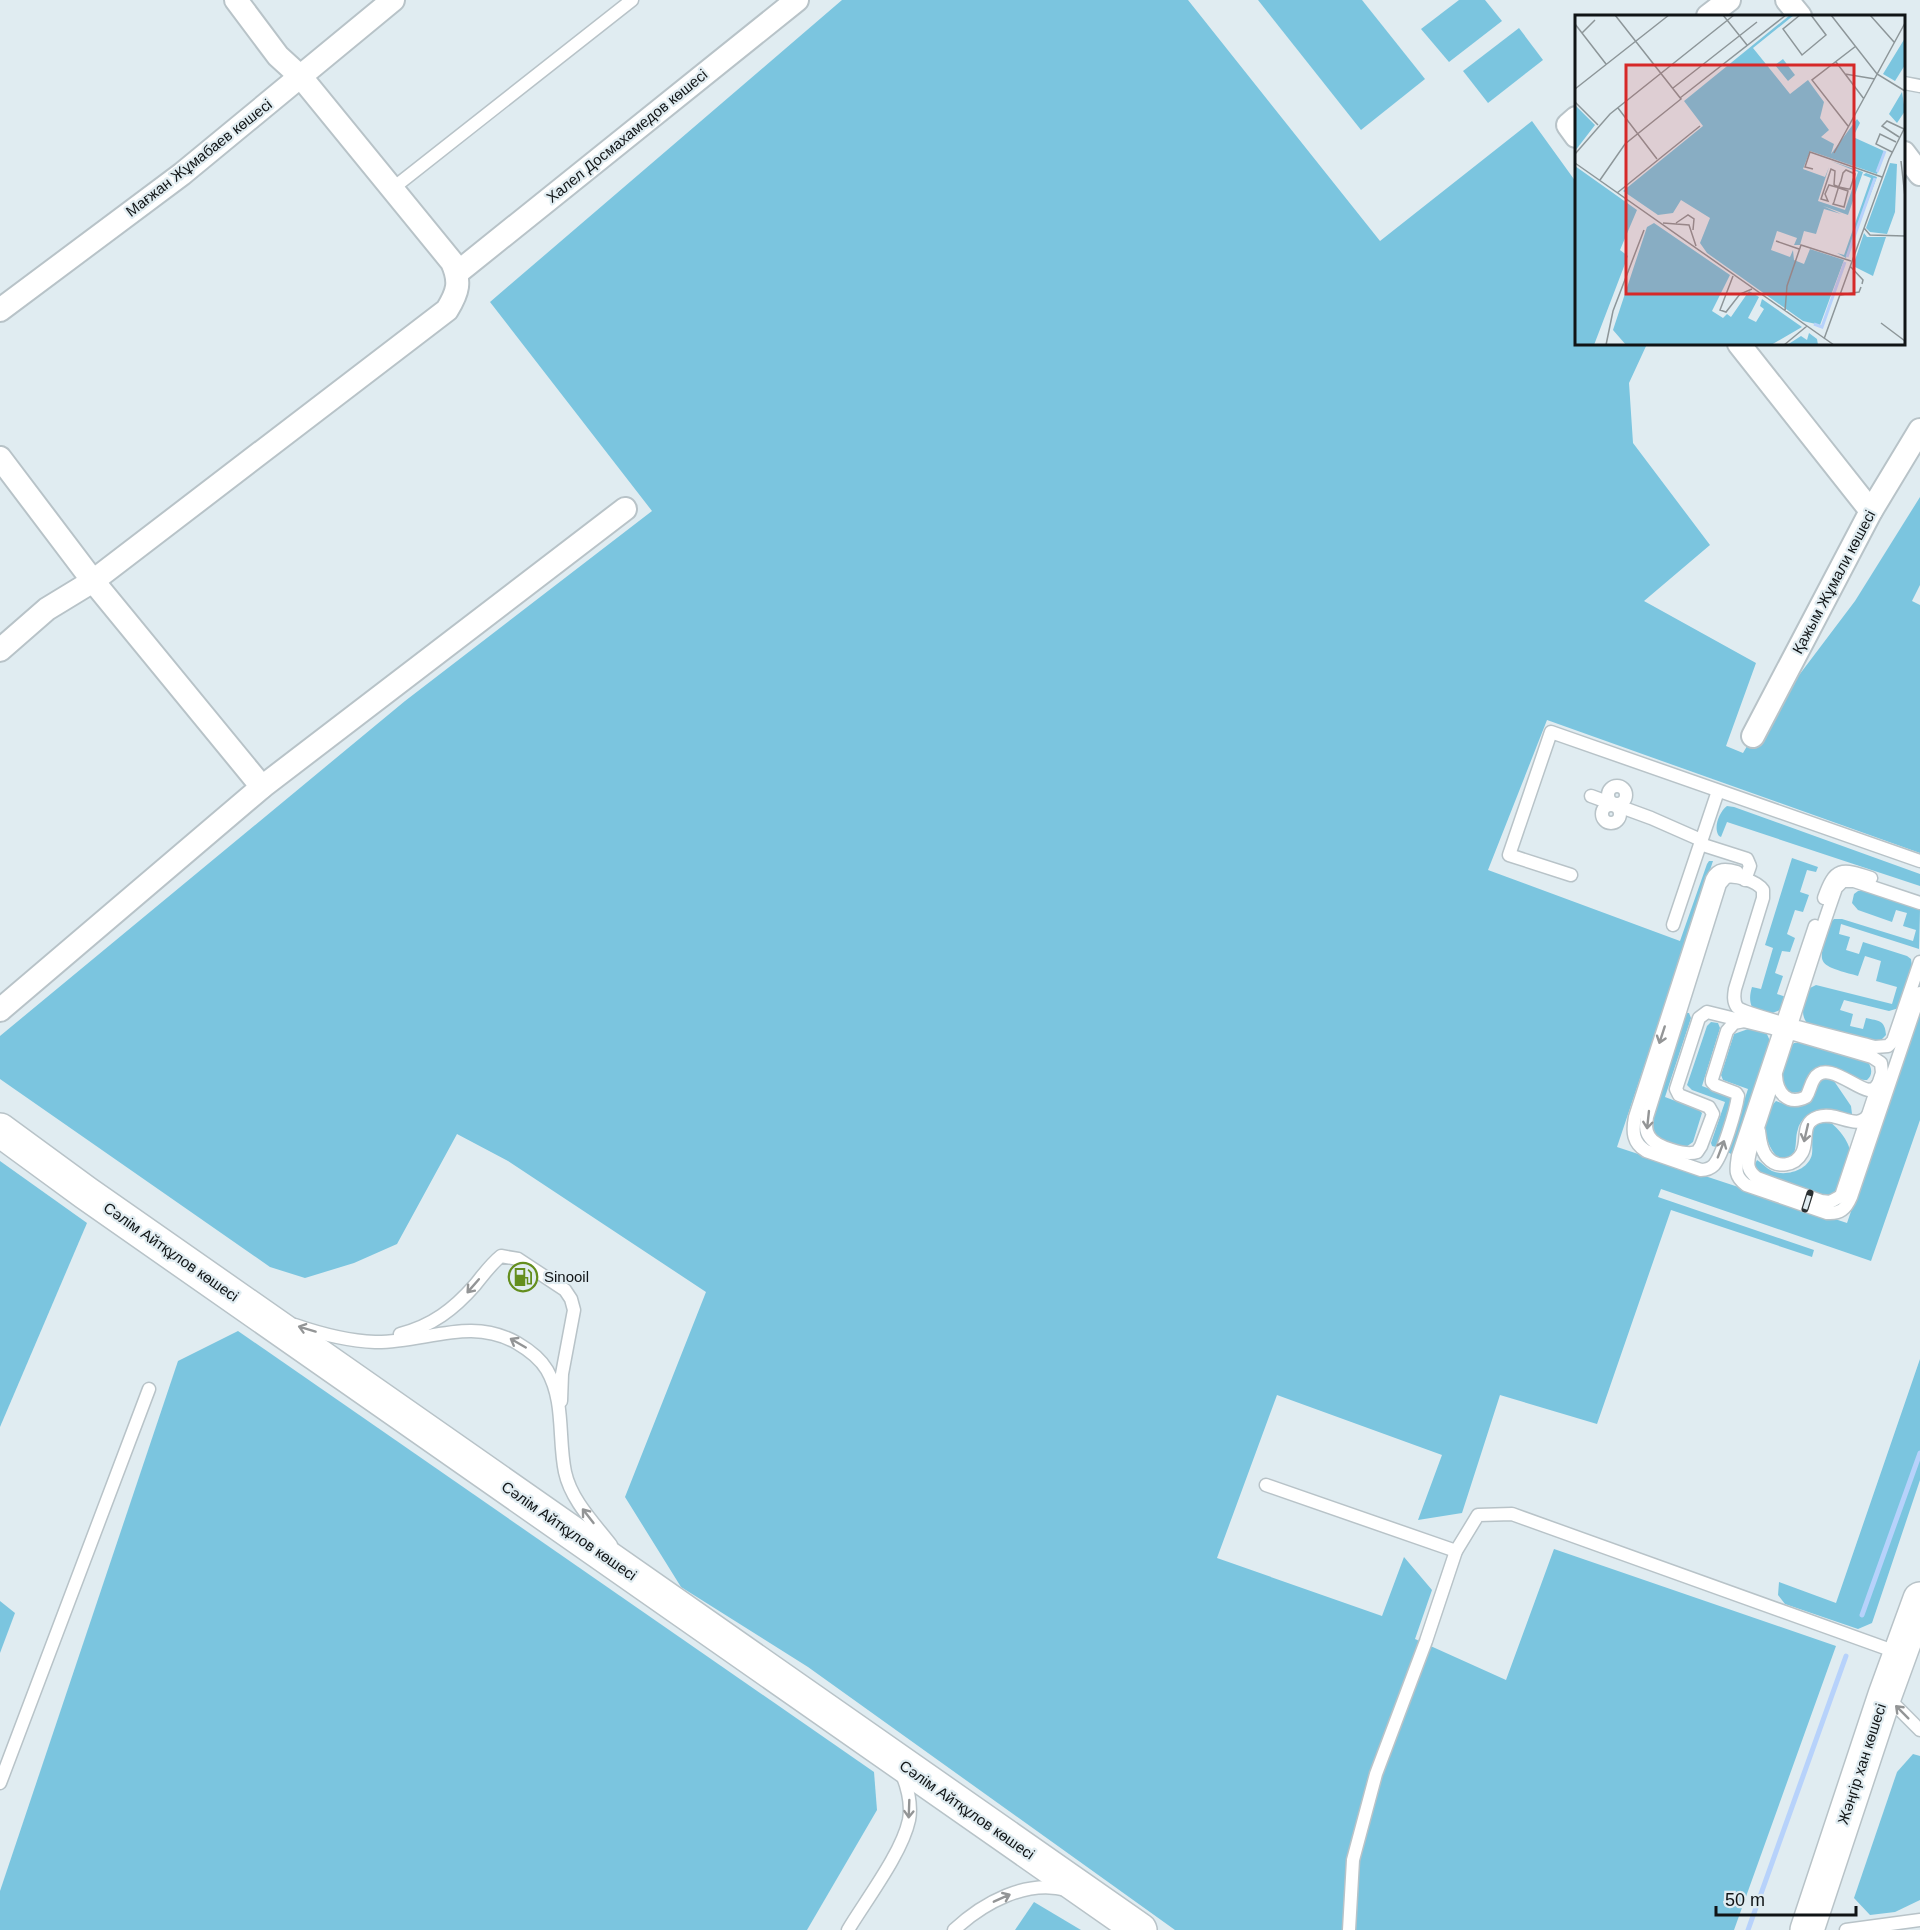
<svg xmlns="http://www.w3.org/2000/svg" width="1920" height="1930" font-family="Arial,sans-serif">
<rect width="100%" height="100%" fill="#e0ecf1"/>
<g fill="#7bc5df">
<polygon points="842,0 1188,0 1380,241 1532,121 1576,182 1576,344 1647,344 1629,383 1633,443 1710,545 1644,601 1756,663 1726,746 1743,753 1753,736 1855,601 1920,497 1920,585 1912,601 1920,605 1920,853 1547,720 1488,870 1680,941 1707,864 1709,861 1713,861 1617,1147 1847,1223 1920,1011 1920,1120 1871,1261 1661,1189 1658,1197 1814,1250 1812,1257 1671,1210 1597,1424 1500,1395 1462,1513 1418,1520 1442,1455 1277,1395 1217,1558 1382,1616 1404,1557 1432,1590 1415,1639 1506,1680 1554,1549 1836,1646 1734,1930 1175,1930 808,1667 681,1587 625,1497 706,1292 508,1161 457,1134 397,1244 354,1263 305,1278 270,1267 0,1079 0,1036 405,701 652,511 490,302"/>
<polygon points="1258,0 1362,0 1425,79 1361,130"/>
<polygon points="1459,0 1485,0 1502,21 1449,62 1421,29"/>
<polygon points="1519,28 1543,60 1488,103 1463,71"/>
<path d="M1727,806L1734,807L1920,874V886L1727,822L1721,837L1719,836C1713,828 1719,812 1727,806Z"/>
<path d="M1792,858L1818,867L1816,872L1807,870L1800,892L1809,895L1803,912L1795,910L1787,934L1795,938L1790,952L1782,951L1775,973L1783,976L1777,994L1786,997L1780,1010L1770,1014L1752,1007C1749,1000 1750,994 1752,987L1761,989L1773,948L1765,945Z"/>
<path d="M1858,891H1867L1920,910L1919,949L1841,924L1839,934L1850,937L1846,950L1859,954L1863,942L1907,956L1911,959L1912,966L1899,1008L1889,1011L1844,1000L1840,1010L1853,1014L1850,1026L1863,1029L1866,1018C1879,1021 1885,1020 1886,1035L1880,1041H1874L1807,1023C1799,1013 1805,1001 1808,989L1816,985L1892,1004L1897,987L1876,981L1881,961L1865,956L1858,976C1814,964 1817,965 1831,922L1834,919H1842L1913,941L1916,930L1903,926L1907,913L1896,910L1892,922L1858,910L1852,903L1854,894Z"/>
<path d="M1686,1013H1689L1691,1018L1665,1097L1699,1110L1702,1113L1693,1142L1686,1147C1667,1146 1653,1139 1651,1120Z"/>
<polygon points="1711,1022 1718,1023 1720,1028 1702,1086 1731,1097 1733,1102 1716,1147 1712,1146 1711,1143 1725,1102 1692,1090 1687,1085 1707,1026"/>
<polygon points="1751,1028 1766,1032 1770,1041 1733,1154 1731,1154 1728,1152 1728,1149 1748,1089 1723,1080 1721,1075 1734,1034"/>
<path d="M1794,1043H1804L1868,1062C1872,1068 1873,1075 1867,1080C1848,1082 1826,1053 1809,1074C1806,1079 1805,1086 1802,1092L1791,1093L1788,1091L1781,1077L1790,1047Z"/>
<path d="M1824,1078L1834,1081L1851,1106L1852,1114C1845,1116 1841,1112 1834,1110C1820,1107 1802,1114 1798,1129C1795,1137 1797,1145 1794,1153L1789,1158L1777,1157C1763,1141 1760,1116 1776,1101C1790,1107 1807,1111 1815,1094C1817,1088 1818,1082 1824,1078Z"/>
<path d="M1828,1121C1836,1125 1850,1142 1850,1152C1850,1160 1839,1187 1834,1193C1831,1196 1830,1196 1825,1197L1757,1172L1754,1166L1757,1160C1762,1163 1766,1168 1772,1171C1786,1177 1809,1170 1812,1154C1813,1146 1811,1137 1813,1129L1820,1122Z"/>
<polygon points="0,1161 87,1223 0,1427"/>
<polygon points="238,1331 874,1772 877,1810 807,1930 0,1930 0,1891 178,1361"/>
<polygon points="1920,1359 1920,1480 1872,1623 1858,1629 1785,1604 1778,1595 1779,1582 1836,1603"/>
<polygon points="0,1601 15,1613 0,1653"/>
<polygon points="1913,1754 1920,1756 1920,1900 1895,1912 1870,1915 1854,1898 1897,1772"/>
<polygon points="1034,1902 1081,1930 1015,1930"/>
</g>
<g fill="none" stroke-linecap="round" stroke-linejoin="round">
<g stroke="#b7d2fb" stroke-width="5">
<polyline points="1862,1615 1920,1453"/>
<polyline points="1748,1930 1846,1656"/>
</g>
<g stroke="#b8c3c8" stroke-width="15">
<g id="service">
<polyline points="1904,83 1920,86"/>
<polyline points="392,189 632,0"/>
<circle cx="1617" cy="795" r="9"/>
<polyline points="1591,796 1651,818 1701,840"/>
<circle cx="1611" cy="814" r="9"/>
<polyline points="1700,844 1747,859 1750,866 1745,880"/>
<path d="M1737,872C1726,869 1718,868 1712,879L1635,1117C1632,1132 1633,1143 1646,1151L1701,1170C1706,1170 1710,1169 1714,1165C1723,1154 1736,1110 1738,1096L1736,1093L1715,1085L1712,1082V1079L1727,1031L1734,1023L1744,1021"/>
<polyline points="1571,875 1509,855 1551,732 1920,861"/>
<path d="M1824,898C1835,867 1841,868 1871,878"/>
<path d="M1920,903L1854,881H1843L1836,888C1818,939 1802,990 1786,1042L1750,1152C1747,1164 1747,1170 1757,1178L1821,1201L1830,1202L1841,1196L1882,1073L1881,1063L1872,1057L1797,1035C1788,1033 1780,1031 1772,1028L1707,1012L1699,1018L1676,1089L1679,1095L1709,1107L1713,1114L1701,1146L1697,1152C1686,1156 1655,1147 1649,1136C1645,1130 1646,1124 1647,1117L1720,884L1726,877C1736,875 1757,881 1763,890V898L1735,989C1734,995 1733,1001 1737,1007C1745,1015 1856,1042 1875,1047L1888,1046L1893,1041L1920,962"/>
<polyline points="1673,925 1718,791"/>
<path d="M1815,926L1738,1156C1736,1169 1734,1176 1746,1185L1827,1213C1840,1214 1846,1209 1851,1197L1920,993"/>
<path d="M1776,1076C1777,1093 1788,1106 1806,1097C1810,1091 1810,1085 1814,1079C1825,1060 1854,1087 1868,1090L1874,1089L1879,1083"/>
<path d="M1759,1131C1760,1140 1761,1150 1767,1157C1777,1169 1795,1166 1802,1153C1809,1140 1800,1123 1818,1117C1837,1110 1857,1133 1869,1114"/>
<path d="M295,1325C321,1334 348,1341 375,1342C425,1343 470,1316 517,1343C529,1350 540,1358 547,1370C565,1401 558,1439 565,1472C571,1500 594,1523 611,1545"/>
<path d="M400,1334C432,1326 454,1309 475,1285C483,1275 491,1264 501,1256L518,1259L565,1290L571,1299L574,1310L562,1374L561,1401"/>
<polyline points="1266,1485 1456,1551"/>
<polyline points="1887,1697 1920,1730"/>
<polyline points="0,1783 149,1389"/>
<path d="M848,1930C866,1900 902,1853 909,1820C912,1804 908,1789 902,1774"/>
<path d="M954,1930C983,1903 1026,1879 1067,1890"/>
<polyline points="1349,1930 1353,1860 1376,1774 1426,1641 1456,1551 1478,1515 1512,1514 1899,1653"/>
<polyline points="1846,1930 1920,1920"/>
</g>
</g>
<g stroke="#b8c3c8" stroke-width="26">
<g id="minor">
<polyline points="1787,0 1800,16"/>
<polyline points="1708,16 1729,0"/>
<polyline points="1576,118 1568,125 1576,136"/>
<polyline points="1904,153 1920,174"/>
<polyline points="457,273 797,0"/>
<polyline points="0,310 182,174 393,0"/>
<polyline points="1739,344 1871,511"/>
<polyline points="0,458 93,581 262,787"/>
<path d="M0,650L47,609L93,581L447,310C458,292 461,282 452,262L301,77L278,56L236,0"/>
<polyline points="1753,736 1871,511 1920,430"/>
<polyline points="0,1010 262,787 625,509"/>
</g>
</g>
<g stroke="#b8c3c8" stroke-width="36">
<polyline id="primary" points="1807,1930 1885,1695 1920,1599"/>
</g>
<g stroke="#b8c3c8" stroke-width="36">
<polyline id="trunk" points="0,1130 86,1193 1140,1930"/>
</g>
<use href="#service" stroke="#fff" stroke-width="12"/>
<use href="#minor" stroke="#fff" stroke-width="22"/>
<use href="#primary" stroke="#fff" stroke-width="33"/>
<use href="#trunk" stroke="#fff" stroke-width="33"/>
<g stroke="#2b3032" stroke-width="7">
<polyline id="rail" points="1805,1209 1810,1193"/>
</g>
<use href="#rail" stroke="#e0ecf1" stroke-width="4.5" stroke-dasharray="14" stroke-linecap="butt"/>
</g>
<defs><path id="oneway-shaft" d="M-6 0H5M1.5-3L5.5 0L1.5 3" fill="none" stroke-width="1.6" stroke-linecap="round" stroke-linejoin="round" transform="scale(1.5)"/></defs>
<g stroke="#939596">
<use href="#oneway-shaft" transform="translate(1662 1035) rotate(108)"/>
<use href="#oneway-shaft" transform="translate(1648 1120) rotate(96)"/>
<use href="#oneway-shaft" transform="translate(1806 1133) rotate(103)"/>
<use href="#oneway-shaft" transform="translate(1721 1149) rotate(-69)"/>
<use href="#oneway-shaft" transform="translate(473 1286) rotate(131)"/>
<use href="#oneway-shaft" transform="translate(307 1329) rotate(-163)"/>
<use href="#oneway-shaft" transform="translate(518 1343) rotate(-150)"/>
<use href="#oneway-shaft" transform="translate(588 1516) rotate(-128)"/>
<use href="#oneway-shaft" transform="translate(1902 1712) rotate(-135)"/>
<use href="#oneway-shaft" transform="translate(909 1809) rotate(92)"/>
<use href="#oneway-shaft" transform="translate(1002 1898) rotate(-24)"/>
</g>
<defs>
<g id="fuel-ring" transform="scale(1.5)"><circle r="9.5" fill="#e0ecf1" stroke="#648e1e" stroke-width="1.5"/><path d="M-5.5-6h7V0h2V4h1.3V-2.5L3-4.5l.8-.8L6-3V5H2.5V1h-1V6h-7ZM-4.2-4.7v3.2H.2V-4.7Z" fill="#648e1e"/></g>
</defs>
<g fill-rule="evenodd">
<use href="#fuel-ring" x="523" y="1277"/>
</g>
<g text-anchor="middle" stroke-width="4.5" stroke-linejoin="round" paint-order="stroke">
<g font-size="15" fill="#101416" stroke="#e0ecf1">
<text transform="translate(627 136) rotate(-39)" y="5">Халел Досмахамедов көшесі</text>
<text transform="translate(199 158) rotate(-38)" y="5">Мағжан Жұмабаев көшесі</text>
<text transform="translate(1834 582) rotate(-62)" y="5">Қажым Жұмали көшесі</text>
<text transform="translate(171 1252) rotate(35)" y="5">Сәлім Айтқұлов көшесі</text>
<text transform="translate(569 1531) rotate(35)" y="5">Сәлім Айтқұлов көшесі</text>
<text transform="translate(1862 1764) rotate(-72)" y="5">Жәңгір хан көшесі</text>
<text transform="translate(967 1810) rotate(35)" y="5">Сәлім Айтқұлов көшесі</text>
</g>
<g font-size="15" fill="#101416" stroke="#e0ecf1" text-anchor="start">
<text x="544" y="1282">Sinooil</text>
</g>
</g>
<g transform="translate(1575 15)">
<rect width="330" height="330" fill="#e0ecf1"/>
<path d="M215,0H219L178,33L215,79L233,65L238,72L249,87L245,103L254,115L246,122L259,129L256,139L282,104L285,108L278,122L309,136L302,159L235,136L228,154L250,162L254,152L243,186L270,195L283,157L256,146L288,157L273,200L248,191L266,199L249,194L241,219L229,216L225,230H219L222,223L202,216L196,235L215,242L218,235L219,245L229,249L235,234L269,245L245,310L228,306L132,238L125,228L135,203L106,185L98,198L83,200L48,176L128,111L109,86ZM330,23V50L320,66L308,59ZM208,44L220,60L213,66L200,50ZM327,77L330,96L322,108L314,99ZM0,90L20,110L0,136ZM315,148L322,149L320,197L312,219L295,217L291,213ZM0,151L62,195L45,235L53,241L19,330H0ZM291,158L302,162L271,243L262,238L269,240L296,163L288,160ZM79,208L155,260L137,296L148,303L152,299L156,302L174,276L184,282L173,303L181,307L189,294L185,291L187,284L227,312L196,330H51L38,315L72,212ZM289,218L292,222H311L298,261L278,251ZM234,318L242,324L243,330H212L226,321L232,325Z" fill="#7bc5df"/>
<path fill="none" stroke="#b7d2fb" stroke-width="3" d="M302,157L310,136M272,242L300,163M239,309L247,312L270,247"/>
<path fill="none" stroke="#8d9699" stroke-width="1.5" d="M148,0L172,30M225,0L208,14L227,40L251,20L236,0M256,0L302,59L330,76M295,0L319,27M0,9L31,49M7,18L20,5M261,47L289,84M270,59L300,64M98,73L182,7M0,74L94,0M105,83L211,0M0,87L23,110M43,93L82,144M273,111L237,65L281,31M324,122L307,111L312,106L329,114M317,137L301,129L305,119L321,127M259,138L330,8M0,139L35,99L159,0M326,146L330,182M0,148L259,330M238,154L230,152L235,137L307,162M25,165L50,129L106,84L40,0M259,170L264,172L273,174H275L280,159L271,155L268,158L266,166L264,171V172L263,173V174L259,187L258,189L269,192L273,176L264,173H263L262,172H261L254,170L250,179L253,186L246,184L256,154L260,156L259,170M42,178L125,111M88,208L114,210L121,231M101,208L113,200L119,204L118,215M289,213L295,220L330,221M201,226L224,234M275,251L288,265L287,269M158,261L145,295L151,297L165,279L177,274M265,280L284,277L286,272M210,296L212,271L226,230L276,246M306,308L330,326M249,324L314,144L330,112M31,330L38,296L69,215M209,330L232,311"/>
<path fill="#d62828" fill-opacity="0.15" stroke="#d62828" stroke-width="3" d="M51,50H279V279H51Z"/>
<rect width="330" height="330" fill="none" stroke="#101416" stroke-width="3"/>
</g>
<path d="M1716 1906v9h140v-9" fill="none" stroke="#101416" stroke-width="3"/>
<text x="1725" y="1906" font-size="18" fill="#101416" stroke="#e0ecf1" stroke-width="4.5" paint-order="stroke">50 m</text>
</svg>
